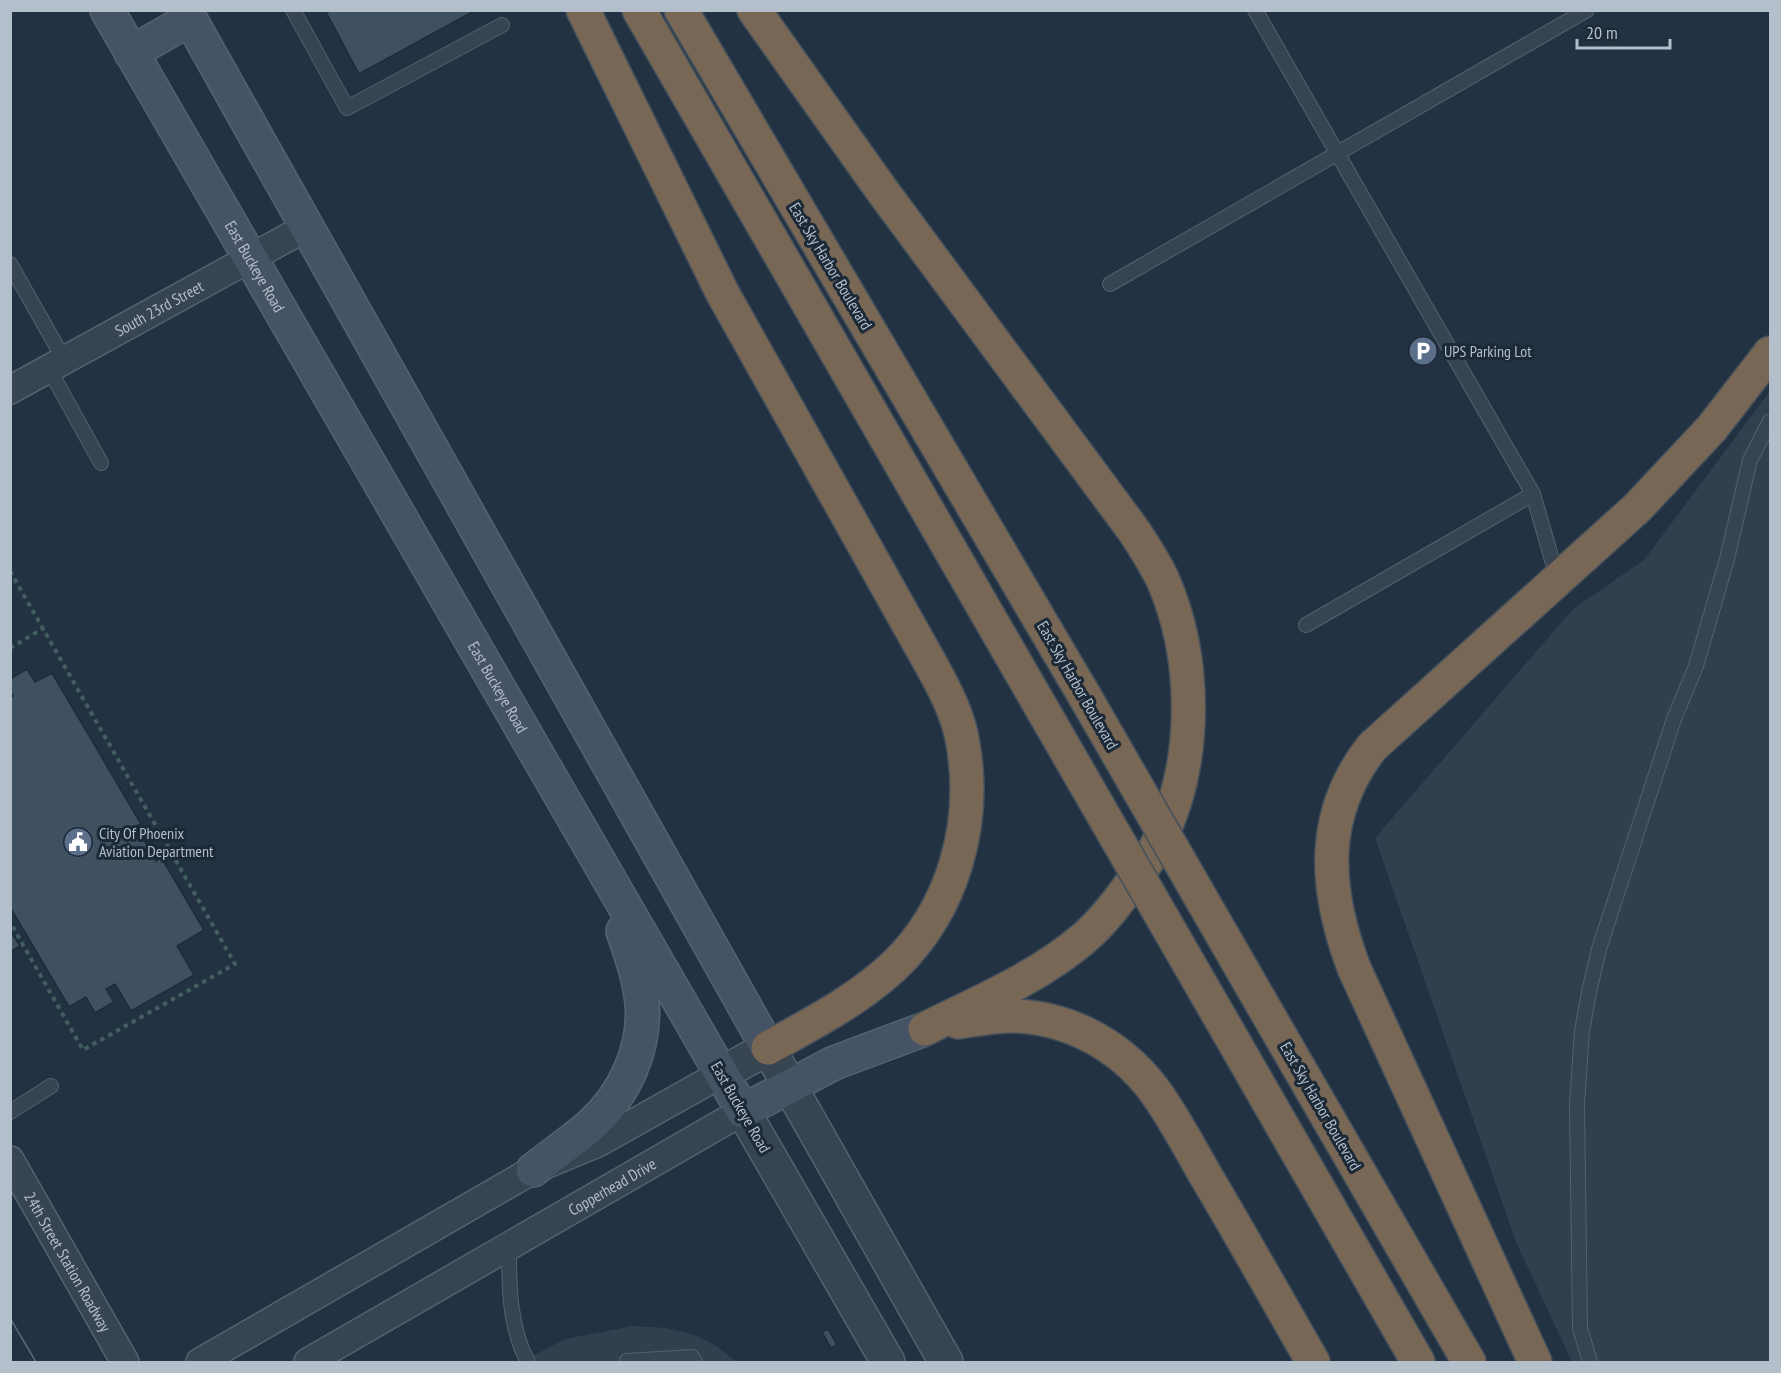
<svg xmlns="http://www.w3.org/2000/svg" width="1781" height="1373" font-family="'PT Sans Narrow',sans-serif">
<rect width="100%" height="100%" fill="#233242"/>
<g fill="#313f4f">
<polygon points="1770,391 1770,1362 1572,1362 1516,1242 1375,838 1573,609 1644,560"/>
<polygon points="633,1326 666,1328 695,1335 716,1346 736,1362 521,1362 565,1339"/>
</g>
<g fill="#3f5161" stroke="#1e2b39" stroke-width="1.5">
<polygon points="325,10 476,10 359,74"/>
<polygon points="27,669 35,682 52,673 141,824 136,826 156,861 161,857 204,930 177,946 194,975 131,1011 115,984 106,989 114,1002 95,1013 86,997 69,1007 10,907 10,697 13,696 10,690 10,679"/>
<polygon points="10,930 20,946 10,952"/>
<polygon points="828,1329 837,1345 831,1348 822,1332"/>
</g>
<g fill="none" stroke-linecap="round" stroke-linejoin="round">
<g stroke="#55626f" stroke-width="16">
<g id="service">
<polyline points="293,10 347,108 502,25"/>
<polyline points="1255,10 1533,494 1557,577"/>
<polyline points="10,264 65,361"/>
<polyline points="1110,284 1587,10"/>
<polyline points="49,369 101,463"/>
<polyline points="1306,625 1533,494"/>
<polyline points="10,1112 51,1086"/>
<path d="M509,1246C509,1285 509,1327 528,1362"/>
<polyline points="628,1362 627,1361 692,1357 695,1362"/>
<polyline points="1590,1362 1580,1328 1577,1103 1582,1031 1589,992 1599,949 1658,768 1674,719 1696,666 1727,559 1750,460 1770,421"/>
</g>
</g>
<g stroke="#55626f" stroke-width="30">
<g id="minor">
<path id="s1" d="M10,390L307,227"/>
<path id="s2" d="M10,1160L125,1362"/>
<polyline points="200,1362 533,1170 598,1143 721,1074"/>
<path id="s3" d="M308,1362L743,1111"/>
</g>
</g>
<g stroke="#55626f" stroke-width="36">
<g id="tertiary">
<polyline points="721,1074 768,1048 946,1362"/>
<polyline points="743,1111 888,1362"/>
</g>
</g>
<g stroke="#55626f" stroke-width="36">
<g id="secondary">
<path id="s4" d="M107,10L743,1111L834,1063L925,1029"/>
<polyline points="185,10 768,1048"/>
<polyline points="131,53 190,19"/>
<path d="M533,1170C552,1155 573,1141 591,1125C625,1094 646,1048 642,1002C639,977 631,954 623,931"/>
</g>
</g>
<g stroke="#424f5c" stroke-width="36">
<g id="motorway">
<path d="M583,10L723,294L933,668C946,692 959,717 963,744C977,824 953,910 894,966C858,1000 811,1024 768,1048"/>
<polyline points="639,10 1045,714"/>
<polyline points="681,10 1084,695"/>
<path d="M754,10L881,189L1134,531C1144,546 1154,562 1162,578C1197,656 1198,762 1160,839C1153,854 1143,868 1133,881C1118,902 1103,922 1083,939C1037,978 979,1002 925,1029"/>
<polyline points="1262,1004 1469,1362"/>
<path d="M958,1022C978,1019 998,1015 1017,1016C1075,1019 1127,1050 1159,1097C1179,1126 1195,1158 1213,1188C1247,1246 1280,1304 1313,1362"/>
<polyline points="1226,1028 1418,1362"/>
<path d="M1535,1362L1354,968C1325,891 1318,816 1372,747L1637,508L1712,428L1770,353"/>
</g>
</g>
<g stroke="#435e60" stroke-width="4" stroke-dasharray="4.5 4.5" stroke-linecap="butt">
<polyline points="10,571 235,964 83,1050 10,922"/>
<polyline points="10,648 44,628"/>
</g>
<use href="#service" stroke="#374451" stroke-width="14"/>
<use href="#minor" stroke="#374451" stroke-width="27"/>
<use href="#tertiary" stroke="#374451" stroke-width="33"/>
<use href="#secondary" stroke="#455365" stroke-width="33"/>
<use href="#motorway" stroke="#786754" stroke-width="33"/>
<polyline stroke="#596879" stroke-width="1.5" points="10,1318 36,1362"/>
<g stroke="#424f5c" stroke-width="36" stroke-linecap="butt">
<g id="motorway-bridge">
<polyline points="1084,695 1262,1004"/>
<polyline points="1045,714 1226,1028"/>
</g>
</g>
<use href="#motorway-bridge" stroke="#786754" stroke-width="33"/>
</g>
<defs>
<g id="parking-disc" transform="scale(1.5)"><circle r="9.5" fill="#5c6f8a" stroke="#1c2937"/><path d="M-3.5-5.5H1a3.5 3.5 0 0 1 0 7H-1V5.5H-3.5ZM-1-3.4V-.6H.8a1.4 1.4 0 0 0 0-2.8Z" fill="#fff"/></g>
<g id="civic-disc" transform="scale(1.5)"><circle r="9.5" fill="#5c6f8a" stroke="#1c2937"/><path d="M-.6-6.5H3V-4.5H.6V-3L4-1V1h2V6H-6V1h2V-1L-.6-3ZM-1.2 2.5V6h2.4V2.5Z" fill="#fff"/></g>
</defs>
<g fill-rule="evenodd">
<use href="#parking-disc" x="1423" y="351"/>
<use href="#civic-disc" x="78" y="842"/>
</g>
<g text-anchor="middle" stroke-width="6" stroke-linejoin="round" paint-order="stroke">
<g font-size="16" fill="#b4bfcc" stroke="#1c2937">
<text dy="6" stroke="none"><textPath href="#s4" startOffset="296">East Buckeye Road</textPath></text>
<text transform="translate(831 266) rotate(59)" y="6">East Sky Harbor Boulevard</text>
<text dy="6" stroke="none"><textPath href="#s1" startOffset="170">South 23rd Street</textPath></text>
<text transform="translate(1078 685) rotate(60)" y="6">East Sky Harbor Boulevard</text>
<text dy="6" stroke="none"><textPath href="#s4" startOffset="782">East Buckeye Road</textPath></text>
<text transform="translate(1321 1106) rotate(60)" y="6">East Sky Harbor Boulevard</text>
<text transform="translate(741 1107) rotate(60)" y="6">East Buckeye Road</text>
<text dy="6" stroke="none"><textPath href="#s3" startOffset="351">Copperhead Drive</textPath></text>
<text dy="6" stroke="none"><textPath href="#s2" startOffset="117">24th Street Station Roadway</textPath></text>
</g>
<g font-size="16" fill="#b4bfcc" stroke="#1c2937" text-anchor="start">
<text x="1444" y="357">UPS Parking Lot</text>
<text x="99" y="839">City Of Phoenix<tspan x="99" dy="18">Aviation Department</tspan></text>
</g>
</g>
<rect width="1781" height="1373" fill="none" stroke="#b4bfcc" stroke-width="24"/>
<path d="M1577 39v9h93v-9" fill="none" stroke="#b4bfcc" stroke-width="3"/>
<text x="1586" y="39" font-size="18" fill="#b4bfcc" stroke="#1c2937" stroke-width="4.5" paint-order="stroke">20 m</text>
</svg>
